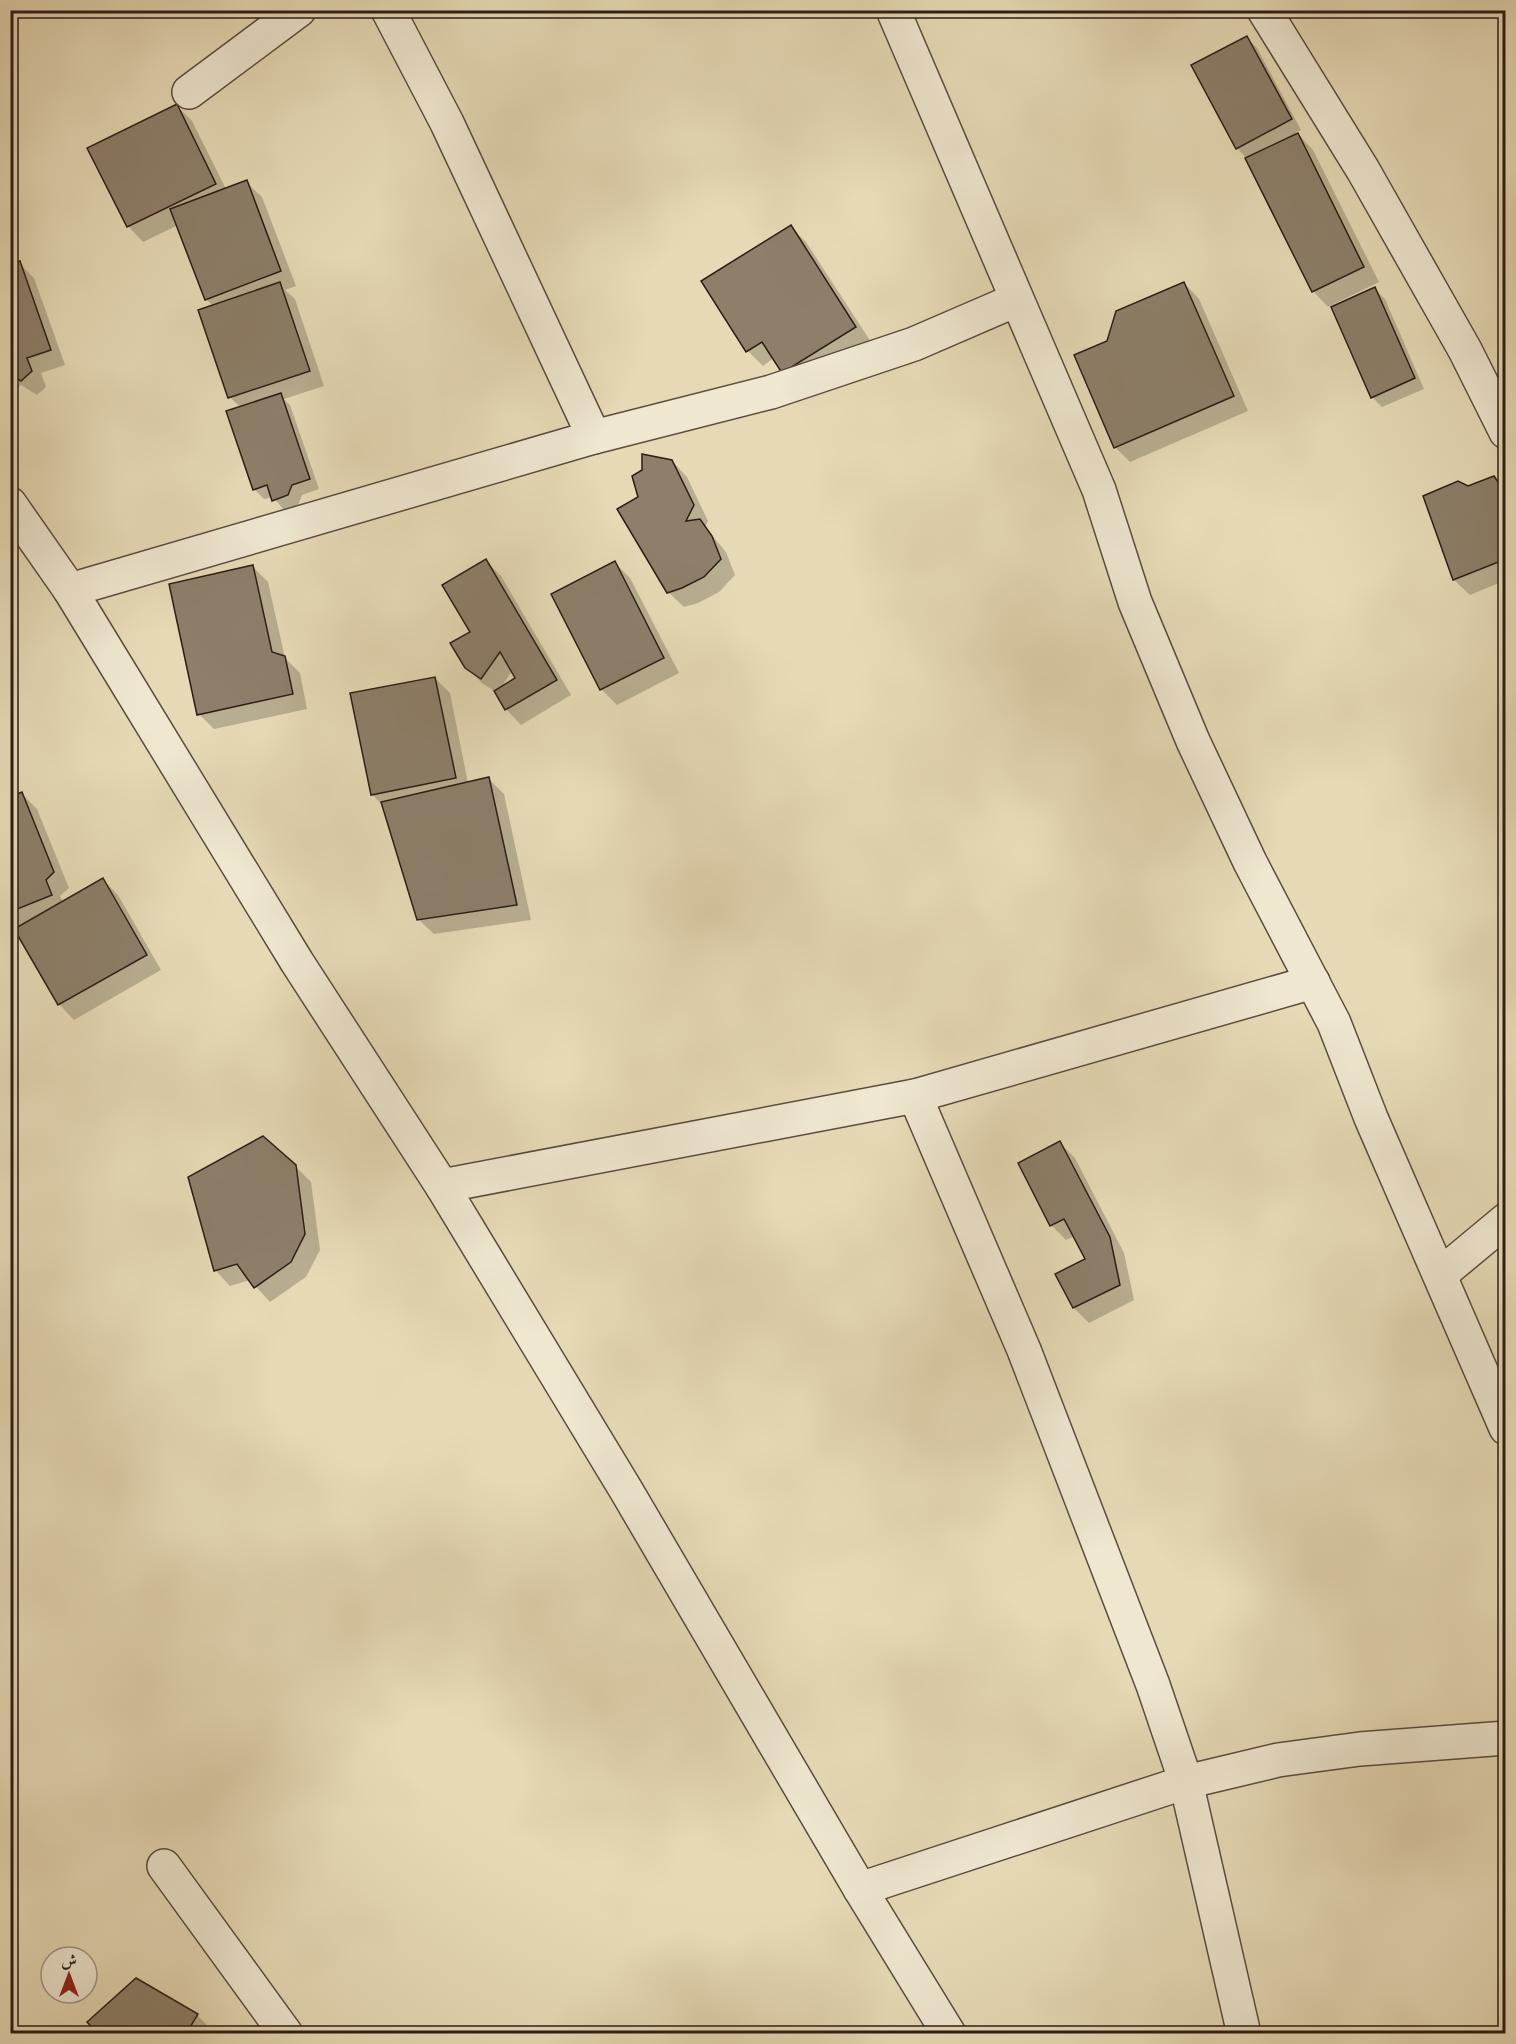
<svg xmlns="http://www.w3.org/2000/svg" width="1516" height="2044" font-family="'IM FELL Double Pica',Amiri,serif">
<rect width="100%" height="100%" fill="#e6dab6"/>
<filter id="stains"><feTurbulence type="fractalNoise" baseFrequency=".00333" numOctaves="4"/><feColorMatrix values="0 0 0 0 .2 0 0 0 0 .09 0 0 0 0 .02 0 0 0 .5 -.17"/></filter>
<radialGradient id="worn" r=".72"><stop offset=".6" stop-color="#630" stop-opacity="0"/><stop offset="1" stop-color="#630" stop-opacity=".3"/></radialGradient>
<g fill="#0003" fill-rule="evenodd">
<polygon points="1247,38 1257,48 1301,130 1296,132 1313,150 1379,282 1328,307 1313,291 1247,159 1237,148 1193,66"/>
<polygon points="177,106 192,121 226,189 246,182 262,197 296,286 285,290 295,299 324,386 284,399 290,405 319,489 302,495 298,505 284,510 273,497 264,499 254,489 241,408 230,397 213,306 206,299 178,225 143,242 128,226 89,148"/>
<polygon points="791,227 806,242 871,342 798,388 774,358 763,366 748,351"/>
<polygon points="19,263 34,278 65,365 41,373 46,387 37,395 21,385 10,396 10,266"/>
<polygon points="1184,283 1199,299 1248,411 1130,462 1115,447"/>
<polygon points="1375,289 1385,299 1424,389 1382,407 1372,397"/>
<polygon points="672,461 687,477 708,521 705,527 726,552 735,575 719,592 698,603 684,607 668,592 640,498"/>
<polygon points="1494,478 1506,489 1506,580 1470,595 1454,580 1424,497 1468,488"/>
<path d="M486,561L501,576L571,695L521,725L506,709L497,693L482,683L466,667ZM512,671L517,679L500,689Z"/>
<polygon points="615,563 630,578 679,673 617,705 601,689"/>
<polygon points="253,567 268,582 285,658 300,673 307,709 214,729 199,714"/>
<polygon points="435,678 450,693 468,783 489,779 504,794 531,920 434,934 418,919 383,806 372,794"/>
<polygon points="22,794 37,809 69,888 60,896 63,902 103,880 118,895 161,970 74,1020 59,1004 17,931 10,933 10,798"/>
<polygon points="1060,1143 1075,1158 1124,1253 1134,1300 1089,1323 1074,1308 1087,1259 1075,1236 1066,1240 1051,1225"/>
<polygon points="295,1166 311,1182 320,1250 306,1277 270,1302 250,1280 230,1286 215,1270"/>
<polygon points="197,2015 212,2030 210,2034 100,2034"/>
</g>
<g fill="#8d7f6a" stroke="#2c1d17" stroke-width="1.5">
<polygon points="1247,36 1292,119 1236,149 1191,65"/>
<polygon points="177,104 216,184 127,227 87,148"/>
<polygon points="1298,133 1364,267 1312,292 1245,158"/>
<polygon points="247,180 281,271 205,300 170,209"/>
<polygon points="791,225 856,327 782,373 762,342 746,352 701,281"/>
<polygon points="20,261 51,350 27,358 32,371 21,381 10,374 10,264"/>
<polygon points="280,282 310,371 228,398 198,310"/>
<polygon points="1184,282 1234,396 1114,448 1074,355 1107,341 1116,311"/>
<polygon points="1375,287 1415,378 1371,398 1331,307"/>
<polygon points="281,393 310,479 292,485 288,495 272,501 267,485 253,490 226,411"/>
<polygon points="642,454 672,460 694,505 686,521 700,519 712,536 721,559 704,577 682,588 667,593 617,509 638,497 632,476 642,470"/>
<polygon points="1494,476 1506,494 1506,559 1453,580 1423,496 1458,481 1468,486"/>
<polygon points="486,559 557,680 505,710 494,691 515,678 500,652 481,679 465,668 450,643 470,632 442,585"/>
<polygon points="615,561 664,658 600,690 551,594"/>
<polygon points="253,565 272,652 285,656 293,694 197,715 169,584"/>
<polygon points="435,677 456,778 371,795 350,693"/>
<polygon points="489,777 517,905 417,920 381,802"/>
<polygon points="22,792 54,872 46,880 52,895 10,912 10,797"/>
<polygon points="103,878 147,955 58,1005 14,929"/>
<polygon points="263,1136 296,1165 305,1234 291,1262 254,1288 237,1264 214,1271 188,1177"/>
<polygon points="1060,1141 1110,1237 1120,1285 1073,1308 1055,1274 1085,1259 1064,1219 1050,1226 1018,1163"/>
<polygon points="136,1978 198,2014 186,2034 98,2034 87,2022"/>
</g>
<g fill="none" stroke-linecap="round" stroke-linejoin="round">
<g stroke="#5a4c3f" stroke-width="36">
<g id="minor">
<polyline points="388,10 447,123 594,437"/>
<polyline points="893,10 1099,490 1135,602 1193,741 1250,862 1334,1023 1371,1118 1506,1428"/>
<polyline points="1264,10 1363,170 1465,350 1506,432"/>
<polyline points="189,92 299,10"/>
<polyline points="10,504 70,590 297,962 442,1186 626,1490 860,1889 949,2034"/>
<polyline points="70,590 594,437 771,392 914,344 1016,300"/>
<polyline points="915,1096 1024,1350 1153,1685 1186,1782 1244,2034"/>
<polyline points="442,1186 915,1096 1313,982"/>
<polyline points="1441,1274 1506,1220"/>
<polyline points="164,1866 286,2034"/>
<polyline points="860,1889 1186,1782 1278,1760 1360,1749 1506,1738"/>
</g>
</g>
<use href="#minor" stroke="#efe7d0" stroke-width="33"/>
</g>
<rect width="1516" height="2044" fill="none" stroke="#e6dab6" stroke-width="36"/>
<rect x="12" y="12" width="1492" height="2020" fill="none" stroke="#2c1d17" stroke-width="3"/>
<rect x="18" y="18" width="1480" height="2008" fill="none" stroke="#2c1d17" stroke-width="1.5"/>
<g transform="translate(69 1975)"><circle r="28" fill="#efe7d0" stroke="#a19686" stroke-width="1.5"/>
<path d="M0-4.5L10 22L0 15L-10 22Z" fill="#8f2418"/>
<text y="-9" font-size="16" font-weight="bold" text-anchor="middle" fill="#2c1d17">ش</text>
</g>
<rect width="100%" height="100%" filter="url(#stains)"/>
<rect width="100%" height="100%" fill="url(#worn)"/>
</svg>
